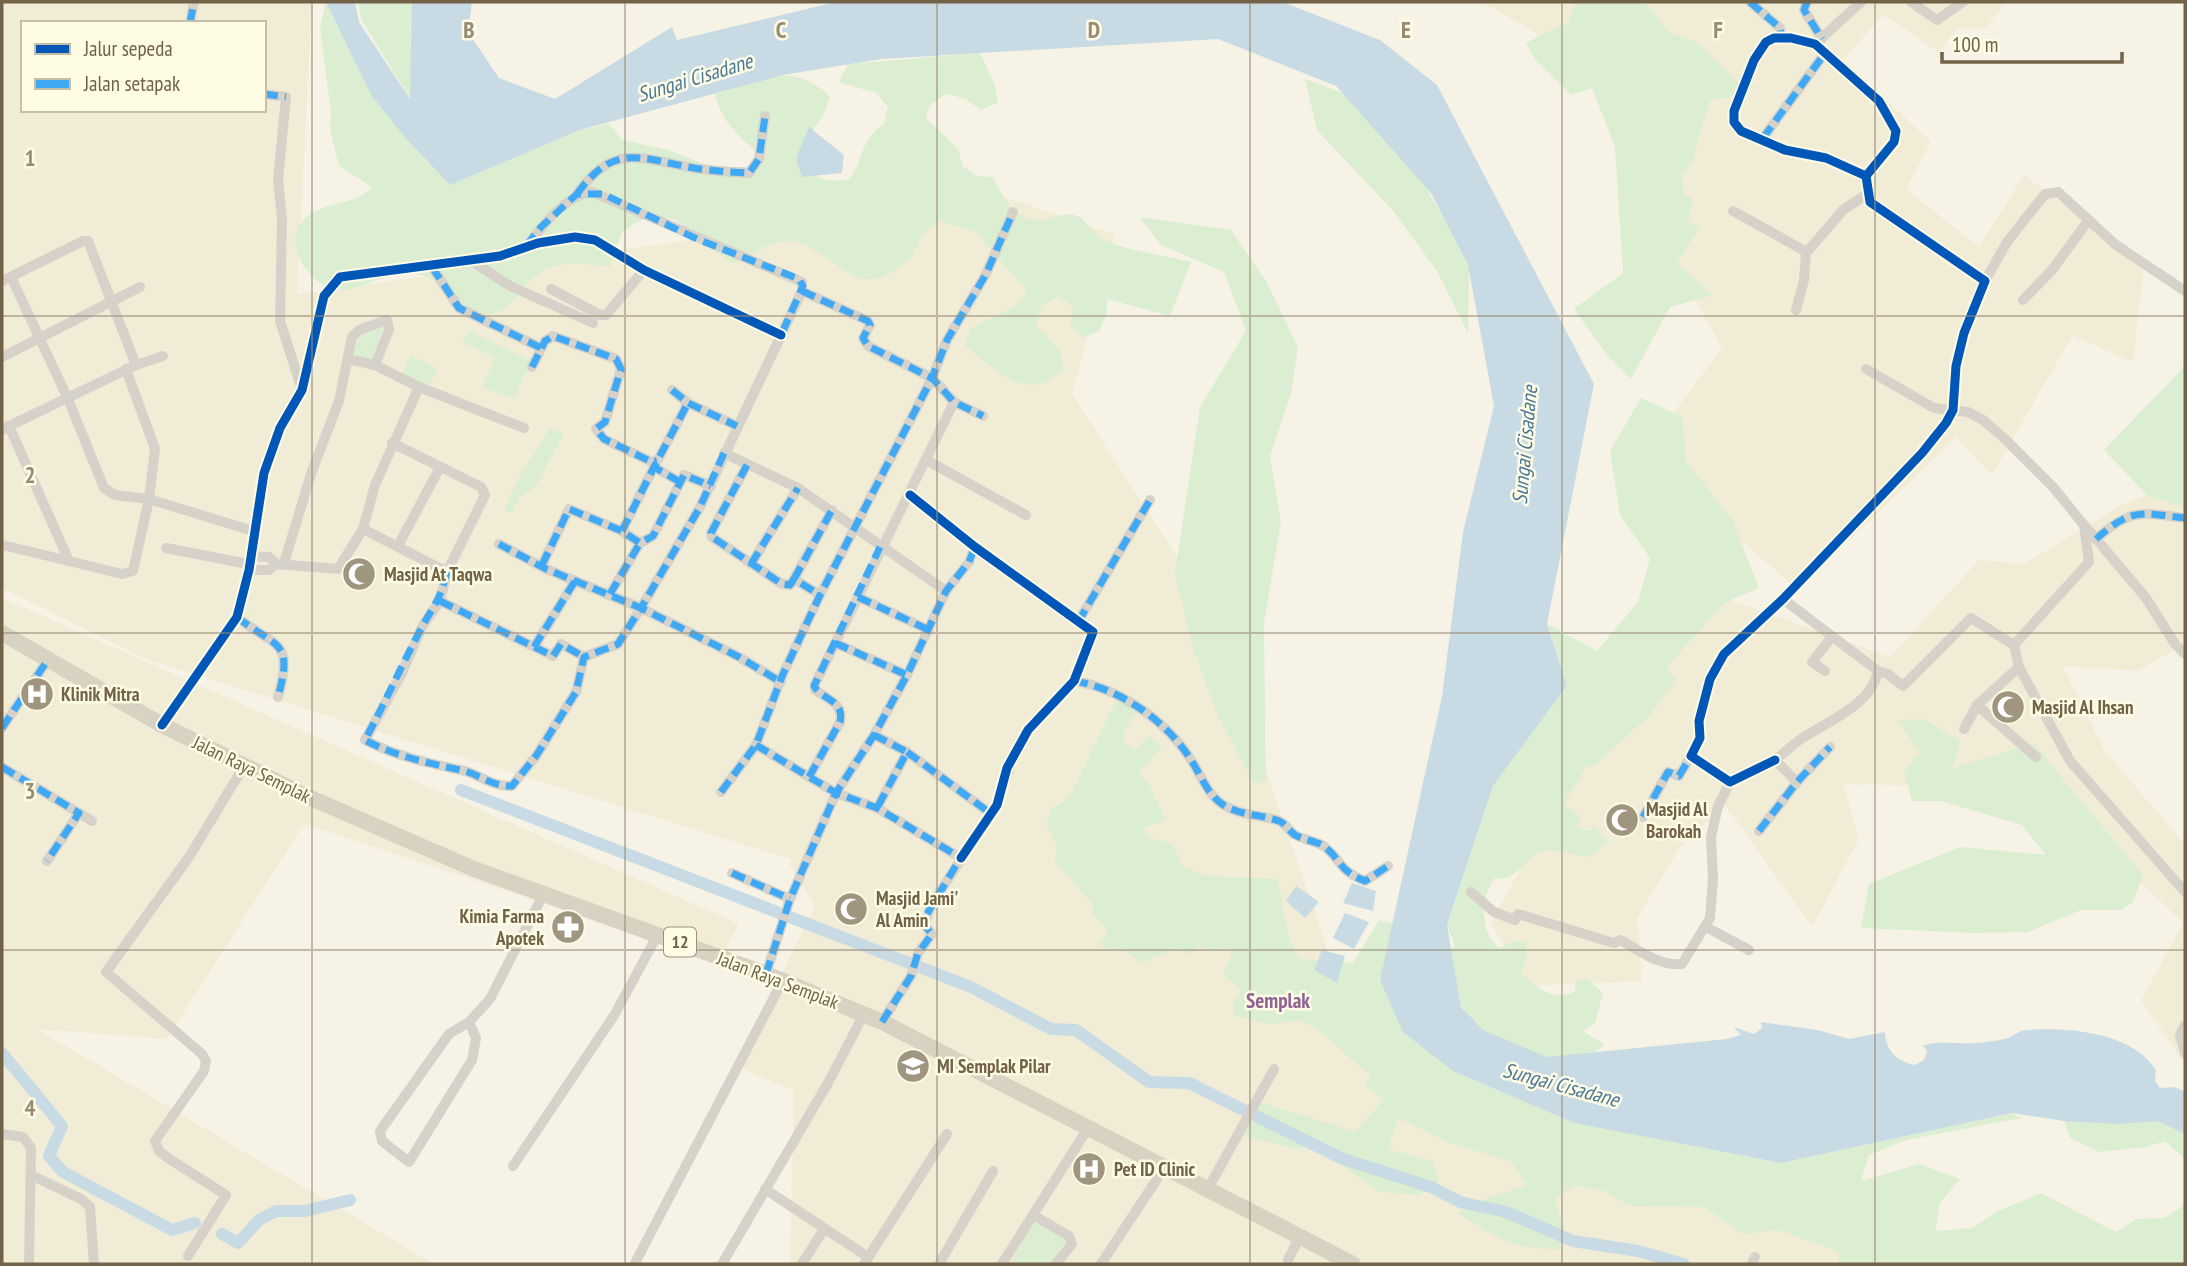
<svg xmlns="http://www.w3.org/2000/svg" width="2187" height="1266" font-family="'PT Sans Narrow',sans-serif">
<rect width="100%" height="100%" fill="#f6f3e6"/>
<g fill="#f1ecd6" fill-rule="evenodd">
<path d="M2,2H312L297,294L829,221L959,181L1115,235L1072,394L1210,608L1352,1020L2015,1264H790L794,1091L737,1066L815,906L789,864L790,859L148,660L2,588ZM23,23H264V110H23Z"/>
<polygon points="1481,2 2005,2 1987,27 1957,29 1939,53 1884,15 1843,59 1931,142 1906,189 1979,247 2024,175 2144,265 2133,362 2072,336 1992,475 1956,437 1798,590 1642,455 1722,348 1659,236 1702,82 1570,52"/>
<polygon points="2185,480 2185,644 2138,671 2062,666 2104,750 2185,844 2185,1065 2141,1000 2183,923 2039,783 1928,786 1843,784 1859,839 1812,927 1726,806 1681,846 1637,918 1642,981 1526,986 1491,923 1531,849 1592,756 1722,597 1890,657 1979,560 2023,564 2122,505"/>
<polygon points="2,598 739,924 719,961 304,824 167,1039 37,1029 434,1264 2,1264"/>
</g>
<g fill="#dbeed1">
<path d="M326,2L371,95L450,185L580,130L609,124L622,140L669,150L712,167H747L757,153C737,134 721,121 715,94C759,82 793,59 830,97L823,116L801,146C810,175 818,185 850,179C865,157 859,141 884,124L888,107L876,93L839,82L848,64L980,53L995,85L998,102L981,110L966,99L946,94L930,105L926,118L958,149L963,166L976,176L993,177C1004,197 1014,223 1042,220C1053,220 1061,212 1074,215C1087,218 1091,233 1102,239C1123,250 1167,256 1191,262L1170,316L1107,299V314L1099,331L1082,338L1070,324L1073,307L1058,296L1042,306L1036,325L1060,351L1064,369C1027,406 997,370 965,346L970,329L1017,305L1027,291L976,232L940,221C934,225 927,228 923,234C917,244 913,260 903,265C895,270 883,277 874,279C847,284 819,241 786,241C765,242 751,257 732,264L676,220L657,216L639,221L622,232L610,267C586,264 554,259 533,278C518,291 513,311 490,314C459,318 464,308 449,290C442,282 426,276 416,274C388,269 359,293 338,290C311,286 282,246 302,222C320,199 354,208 372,187L339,166L330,130L331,113L320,27Z"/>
<polygon points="358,2 412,2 411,100 362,21"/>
<polygon points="1576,2 1645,2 1669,32 1698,43 1749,93 1710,100 1692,162 1682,175 1684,195 1693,199 1688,223 1699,228 1677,263 1712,295 1670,307 1631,379 1608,356 1574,309 1623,273 1615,147 1592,88 1571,95 1535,59 1526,43 1569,21"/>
<polygon points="1305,79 1342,93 1435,168 1429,194 1449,226 1469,268 1468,333 1437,271 1394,212 1317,130"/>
<polygon points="1139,217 1231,230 1266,281 1298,347 1291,393 1270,456 1281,522 1264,623 1266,780 1254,783 1216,712 1191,642 1175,573 1200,407 1246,331 1224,272 1161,245"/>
<polygon points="383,327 373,360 360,358 354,353 359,336"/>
<polygon points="469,331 531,361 514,399 482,387 495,358 462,342"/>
<polygon points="411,355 437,368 428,388 402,376"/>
<polygon points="2185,366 2185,507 2148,496 2104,450"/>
<path d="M1641,398L1683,417L1685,460L1731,518L1759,588L1724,603L1666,668L1676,679L1649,716L1596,764L1586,767L1564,804L1581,818L1577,826L1588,831L1595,828L1607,840L1592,857C1576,858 1557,846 1541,852C1521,860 1517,883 1495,878C1480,896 1479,935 1500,948L1513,941L1526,942V962L1521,971C1532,988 1556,1002 1575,991L1576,982L1587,978L1603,993L1595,1023L1583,1031L1605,1045L1567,1071L1480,1035L1448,984L1446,952L1455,946L1447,925L1493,786L1567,686L1547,624L1597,651L1638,602L1650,558L1620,515L1610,451Z"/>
<polygon points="550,428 564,433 536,486 519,498 512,513 505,509 517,481"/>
<path d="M1116,701L1125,702L1137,711L1123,732L1124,741L1136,750L1149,735L1162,746L1139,773L1150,786L1166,820L1144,828L1149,838L1171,843L1184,868L1208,876L1278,879L1288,935L1299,959L1353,963L1379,920L1393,924L1380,980L1453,1071L1574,1123L1781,1163L2012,1113L2021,1118L1906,1140L1869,1155L1861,1181L1919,1164L1960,1179L1939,1204L1936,1231L1972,1228L1998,1211L2041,1193L2116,1232L2136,1219L2165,1218L2185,1204V1264H1837L1840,1252L1775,1229L1744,1235L1704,1207L1629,1206L1605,1191L1573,1185L1555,1199L1564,1228L1559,1250C1510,1247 1498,1239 1458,1213L1476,1203L1526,1185L1512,1162L1453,1144L1398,1118L1388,1149L1433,1161L1439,1180L1419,1195L1380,1192L1315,1146L1296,1149L1241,1135L1262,1103L1356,1132L1383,1100L1366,1086L1370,1074C1350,1062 1320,1024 1299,1021C1290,1020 1280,1025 1271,1024C1258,1023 1248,1017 1234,1016L1233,1003L1241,989L1223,974L1232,955L1222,946L1213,952L1200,946L1191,954L1173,950L1141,963L1123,949L1112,950L1099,944L1108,930L1093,914L1092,903L1055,861L1057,845L1046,824L1052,809L1069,798Z"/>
<polygon points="1924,719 1960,741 1952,769 2033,743 2143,875 2133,902 2122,910 2081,910 2028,932 1975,933 1861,928 1869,884 1960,847 2046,855 2022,825 1941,801 1912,801 1904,771 1920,753 1898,720"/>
<polygon points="2064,1121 2157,1121 2185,1134 2185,1159 2165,1141 2146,1147 2099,1152 2070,1138"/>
<polygon points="1038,1223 1065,1238 1066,1245 1053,1264 1010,1264 1032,1224"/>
</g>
<g fill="#c8dbe5">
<path d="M326,2H355L359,22L410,99L412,2H472L468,32L499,78L555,99L672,27L677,40L836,2H1283L1380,40L1437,85L1594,384L1547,624L1567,686L1493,786L1447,925L1461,1007L1483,1030L1547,1057L1727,1039L1741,1035L1734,1027L1754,1034L1762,1028L1761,1022L1818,1030L1849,1039L1885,1032C1886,1051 1896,1061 1915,1065L1924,1060L1927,1051L1923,1046C1939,1039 1958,1045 1976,1043C1987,1042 1997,1041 2008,1038C2015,1035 2020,1030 2027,1030C2068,1027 2132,1032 2156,1070L2155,1081L2160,1088L2173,1087L2185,1091V1134L2157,1121L2118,1124L2064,1121L2012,1113L1781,1163L1574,1123L1453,1071L1403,1032L1380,980L1442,696L1463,532L1494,406L1468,265L1431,193L1336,86L1218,39L881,59L783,75L580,130L450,185L404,136L371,95Z"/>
<polygon points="809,127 844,155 842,173 802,177 796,158"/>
<polygon points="1352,883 1376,891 1373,911 1343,903"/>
<polygon points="1296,886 1319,902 1305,918 1286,901"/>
<polygon points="1345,913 1369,922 1354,949 1333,938"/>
<polygon points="1322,950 1345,956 1337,983 1314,970"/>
</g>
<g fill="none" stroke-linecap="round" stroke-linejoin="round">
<g stroke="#c8dbe5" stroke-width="12">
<polyline points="461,790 971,987 1051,1029 1076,1030 1149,1082 1189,1083 1343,1159 1431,1187 1460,1202 1506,1212 1573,1241 1638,1251 1684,1264"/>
<polyline points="2,1053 62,1126 49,1156 63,1172 172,1230 195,1223"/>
<polyline points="222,1234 238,1243 259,1220 276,1211 305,1211 350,1200"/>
</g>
<g stroke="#d7d2c9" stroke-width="10">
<polyline points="1750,2 1780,28 1782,38"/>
<polyline points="1807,2 1804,10 1822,39"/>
<polyline points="1911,2 1937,20 1963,2"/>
<polyline points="190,23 194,2"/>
<polyline points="1815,44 1861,2"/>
<polyline points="264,94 286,97 278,180 282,218 280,321 302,390"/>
<polyline points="1763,138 1825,53"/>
<path d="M577,194C615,141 641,159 694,168C712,171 731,172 749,173L759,159L765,116"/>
<polyline points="1733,211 1807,252 1843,210 1867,194"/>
<path d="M527,246C543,225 566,195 592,192L802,282V291L700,507L641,608L739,657L781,682"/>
<polyline points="470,260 510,286 593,323"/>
<polyline points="432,267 459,308 541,348"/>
<polyline points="2,281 83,241 88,241 136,365 9,426"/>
<polyline points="1985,281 2007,242 2045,194 2058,192 2116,245 2185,291"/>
<polyline points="551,289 600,315 606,315 644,270"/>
<polyline points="802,291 868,321 870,325 863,338 868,346 932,378 954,402 983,416"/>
<polyline points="2023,300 2052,270 2088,221"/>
<polyline points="1796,310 1804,280 1806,252"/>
<polyline points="2,357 140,287"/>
<polyline points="136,365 163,356"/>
<polyline points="375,365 419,387 524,428"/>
<polyline points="532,367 545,341 553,336 616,359 621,369 605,422 596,429 604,439 652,462 657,461"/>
<polyline points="126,369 155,449 149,499 253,531"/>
<polyline points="1866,369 1934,408 1968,412 1983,420 2005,439 2053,487 2084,525 2089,562 2014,645 2019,667 2070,761 2185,892"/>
<polyline points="672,390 688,403 737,426"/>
<polyline points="2,430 9,426 69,561 122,574 133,571 149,499 115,495 104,488 68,399 11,277"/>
<path d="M392,443L481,487L485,495L447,572L440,601L423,625L401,675L365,740C397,757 429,763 465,771C481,776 494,787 512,786L536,756L576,692L584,657L618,644L641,608L546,569L499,544"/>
<polyline points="724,453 798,488 946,591"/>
<polyline points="928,461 1026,515"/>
<polyline points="747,465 711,533 712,537 782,584 790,585 794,579 820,595"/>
<polyline points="680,482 654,467 688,403"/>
<polyline points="2086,527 2146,598 2175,644 2185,654"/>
<polyline points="363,529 447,572"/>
<polyline points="622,531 654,467"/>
<path d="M2096,539C2132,507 2141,513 2185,518"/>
<polyline points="2,545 69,561"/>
<polyline points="398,546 439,469"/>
<polyline points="166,548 248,564"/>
<polyline points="284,563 312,471 339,401 352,337 359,330 387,320 389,330 375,365 348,359"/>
<polyline points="276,564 338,569 363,529 375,485 419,387"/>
<polyline points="751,564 798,488"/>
<polyline points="542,565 569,509 622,531 640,543 653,536 684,475 711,486"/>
<polyline points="249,570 269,570 276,564 269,557 251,556"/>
<polyline points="794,579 832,510"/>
<polyline points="610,594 640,543"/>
<polyline points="858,597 929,630"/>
<path d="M1783,599L1878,671C1871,706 1827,721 1801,739C1792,745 1784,753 1775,760L1797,782"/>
<polyline points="440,601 553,656 561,644 584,657"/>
<path d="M237,617C277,649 294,639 278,697"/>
<polyline points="1078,622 1150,500"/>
<polyline points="835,643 907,675"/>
<polyline points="534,647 575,581"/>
<polyline points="1825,671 1812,662 1831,638"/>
<polyline points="1878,671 1888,674 1903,686 1971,618 2014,645"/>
<path d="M1074,681C1119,688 1167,721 1191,760C1201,775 1207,794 1222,804C1240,816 1260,814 1279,821C1285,823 1289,831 1295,835C1304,840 1317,841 1325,847C1343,862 1338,870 1365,881L1388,866"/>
<polyline points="1977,705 2036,757"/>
<polyline points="162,725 237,617 249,570 264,473 280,428 302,390 324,296 340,277 500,256 538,243 575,237 595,240 644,270 781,335"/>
<polyline points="2,728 47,661"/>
<polyline points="1964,729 1977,705 2019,667"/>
<polyline points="874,735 907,752 877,808"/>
<polyline points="756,745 836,793 877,808 961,858"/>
<polyline points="907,752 990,813"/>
<polyline points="1775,760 1730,782 1691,756 1700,738 1699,721 1710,679 1724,654 1783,599 1922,453 1946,423 1953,410 1956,366 1964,333 1985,281 1870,202 1866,176 1894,142 1896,131 1879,101 1815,44 1791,38 1774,38 1766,42 1754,60 1734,111 1734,122 1741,131 1785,150 1826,158 1866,176"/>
<polyline points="2,767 79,813 47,861"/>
<path d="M809,777L840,722C844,704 828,699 815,690V684L954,402"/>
<polyline points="721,792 756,745 783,674 820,595 932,378 947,340 986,274 1013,212"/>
<polyline points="79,813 92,821"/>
<polyline points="1643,817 1668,772 1679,776 1691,756"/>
<polyline points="1759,831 1797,782 1830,747"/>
<polyline points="732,873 790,899"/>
<path d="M1471,892L1494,912L1515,920L1518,914L1614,943L1620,940C1639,950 1660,967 1682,964L1710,918L1713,879L1711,837L1718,806L1730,782"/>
<polyline points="1706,927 1749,950"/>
<polyline points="766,974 790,899 836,793 874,735 907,675 946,591 969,562 975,547"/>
<polyline points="469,1022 449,1034 380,1131 382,1141 409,1162 472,1060 476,1038 469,1022 490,999 544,893"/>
<polyline points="882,1022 911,976 918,953 932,934 924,925 933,902 997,805 1016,749 1028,730 1074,681 1093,632 975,547 910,495"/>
<polyline points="2185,1025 2180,1035 2185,1053"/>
<polyline points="2,1134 23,1137 31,1148 29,1264"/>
<polyline points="513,1166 615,1014 658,934"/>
<polyline points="33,1176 81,1199 90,1207 94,1264"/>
<polyline points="765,1189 868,1257"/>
<polyline points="1208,1189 1274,1069"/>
<polyline points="1033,1215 1069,1236 1072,1244 1056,1264"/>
<polyline points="188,1256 226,1195 168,1158 159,1151 155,1141 204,1071 206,1061 202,1054 106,972 189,857 244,766"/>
<polyline points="1288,1260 1300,1236"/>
<polyline points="635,1263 783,980"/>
<polyline points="722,1264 828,1083 864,1014"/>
<polyline points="802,1264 824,1229"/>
<polyline points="864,1264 947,1134"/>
<polyline points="939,1264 993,1171"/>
<polyline points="1002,1264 1088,1128"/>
<polyline points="1101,1264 1165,1167"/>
<polyline points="1752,1264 1755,1257"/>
</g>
<polyline stroke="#d7d2c2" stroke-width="16" points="2,633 162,725 304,795 474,869 766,974 882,1022 1353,1264"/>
<g stroke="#3fa9f5" stroke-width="7" stroke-dasharray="14 7" stroke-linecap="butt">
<polyline points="1750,2 1780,28 1782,38"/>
<polyline points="1807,2 1804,10 1822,39"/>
<polyline points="190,23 194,2"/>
<polyline points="264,94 286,97"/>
<polyline points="1763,138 1825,53"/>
<path d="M577,194C615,141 641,159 694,168C712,171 731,172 749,173L759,159L765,116"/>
<polyline points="526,246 541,227 577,194 603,194 697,239 799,279 803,286 781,335"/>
<polyline points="432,267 459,308 541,348"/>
<polyline points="802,291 868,321 870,325 863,338 868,346 932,378 954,402 983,416"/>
<polyline points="532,367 545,341 553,336 616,359 621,369 605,422 596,429 604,439 652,462 657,461"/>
<polyline points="672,390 688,403 737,426"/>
<polyline points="724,453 700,507 641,608 739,657 781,682"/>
<polyline points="747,465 711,533 712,537 782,584 790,585 794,579 820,595"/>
<polyline points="680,482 654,467 688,403"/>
<polyline points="622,531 654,467"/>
<path d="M2096,539C2132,507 2141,513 2185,518"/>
<polyline points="751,564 798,488"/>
<polyline points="542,565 569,509 622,531 640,543 653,536 684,475 711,486"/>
<path d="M447,572C440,600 435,603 422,627C402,664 385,703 365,740C397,757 429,763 465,771C481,776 494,787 512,786L536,756L576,692L584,657L618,644L641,608L546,569L499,544"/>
<polyline points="794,579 832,510"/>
<polyline points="610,594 640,543"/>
<polyline points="858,597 929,630"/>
<polyline points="440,601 553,656 561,644 584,657"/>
<path d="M237,617C277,649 294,639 278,697"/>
<polyline points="1078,622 1150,500"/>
<polyline points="835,643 907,675"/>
<polyline points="534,647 575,581"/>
<path d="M1074,681C1119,688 1167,721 1191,760C1201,775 1207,794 1222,804C1240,816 1260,814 1279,821C1285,823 1289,831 1295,835C1304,840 1317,841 1325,847C1343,862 1338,870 1365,881L1388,866"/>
<polyline points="2,728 47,661"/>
<polyline points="874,735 907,752 877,808"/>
<polyline points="756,745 836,793 877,808 961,858"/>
<polyline points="907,752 990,813"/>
<polyline points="2,767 79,813 47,861"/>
<path d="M809,777L840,722C845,700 822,700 814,686L880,547"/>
<polyline points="721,792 756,745 783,674 820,595 932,378 947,340 986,274 1013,212"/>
<polyline points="1643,817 1668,772 1679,776 1691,756"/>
<polyline points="1759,831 1797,782 1830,747"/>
<polyline points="732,873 790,899"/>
<polyline points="766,974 790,899 836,793 874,735 907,675 946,591 969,562 975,547"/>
<polyline points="882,1022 911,976 918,953 932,934 924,925 924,919 964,852"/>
</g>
<g stroke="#fffce6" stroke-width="13">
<g id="cycleway">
<polyline points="910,495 975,547 1093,632 1074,681 1028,730 1007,768 997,805 961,858"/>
<polyline points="162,725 237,617 249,570 264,473 280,428 302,390 324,296 340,277 500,256 538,243 575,237 595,240 644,270 781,335"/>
<polyline points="1775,760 1730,782 1691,756 1700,738 1699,721 1710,679 1724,654 1783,599 1922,453 1946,423 1953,410 1956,366 1964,333 1985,281 1870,202 1866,176 1894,142 1896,131 1879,101 1815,44 1791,38 1774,38 1766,42 1754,60 1734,111 1734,122 1741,131 1785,150 1826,158 1866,176"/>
</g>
</g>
<use href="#cycleway" stroke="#0057b8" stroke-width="9"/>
</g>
<path fill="none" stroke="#978b74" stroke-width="2" stroke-opacity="0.55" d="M312,2V1264M625,2V1264M937,2V1264M1250,2V1264M1562,2V1264M1875,2V1264M2,316H2185M2,633H2185M2,950H2185"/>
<defs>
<g id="mosque-disc" transform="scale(1.75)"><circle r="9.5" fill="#a0957f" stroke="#fffce6"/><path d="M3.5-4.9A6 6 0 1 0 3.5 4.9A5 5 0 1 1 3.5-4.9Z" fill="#fff"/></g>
<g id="hospital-disc" transform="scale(1.75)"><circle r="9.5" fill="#a0957f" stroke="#fffce6"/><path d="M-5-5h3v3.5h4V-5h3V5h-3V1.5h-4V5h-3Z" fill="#fff"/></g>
<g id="pharmacy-disc" transform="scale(1.75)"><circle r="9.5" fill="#a0957f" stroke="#fffce6"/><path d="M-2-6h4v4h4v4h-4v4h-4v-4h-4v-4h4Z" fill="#fff"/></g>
<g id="school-disc" transform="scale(1.75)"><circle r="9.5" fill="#a0957f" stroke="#fffce6"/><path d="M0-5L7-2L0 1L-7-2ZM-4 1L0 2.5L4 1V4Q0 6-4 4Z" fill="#fff"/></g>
</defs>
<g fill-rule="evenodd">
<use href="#mosque-disc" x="359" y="574"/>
<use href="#hospital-disc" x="37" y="694"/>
<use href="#mosque-disc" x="2008" y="707"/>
<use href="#mosque-disc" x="1622" y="820"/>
<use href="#mosque-disc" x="851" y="909"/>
<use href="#pharmacy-disc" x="568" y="927"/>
<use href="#school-disc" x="913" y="1066"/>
<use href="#hospital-disc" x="1089" y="1169"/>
</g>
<g text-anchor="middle" stroke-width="5" stroke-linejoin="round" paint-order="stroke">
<rect fill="#fffce6" stroke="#9c9077" stroke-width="2" x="664" y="927.5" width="32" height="29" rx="5"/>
<g font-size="18" font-weight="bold" fill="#726248">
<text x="680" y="948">12</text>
</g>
<g font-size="19" font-weight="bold" fill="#726248" stroke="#fffce6" text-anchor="start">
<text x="384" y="581">Masjid At Taqwa</text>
<text x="61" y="701">Klinik Mitra</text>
<text x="2032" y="714">Masjid Al Ihsan</text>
<text x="1646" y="816">Masjid Al<tspan x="1646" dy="22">Barokah</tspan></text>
<text x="876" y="905">Masjid Jami'<tspan x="876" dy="22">Al Amin</tspan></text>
<text x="544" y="923" text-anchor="end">Kimia Farma<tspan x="544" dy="22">Apotek</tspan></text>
<text x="937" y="1073">MI Semplak Pilar</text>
<text x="1114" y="1176">Pet ID Clinic</text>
</g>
<g font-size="19" fill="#726248" stroke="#fffce6">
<text transform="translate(252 769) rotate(26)" y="7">Jalan Raya Semplak</text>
<text transform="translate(778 980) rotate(21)" y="7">Jalan Raya Semplak</text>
</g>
<g font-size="21" font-style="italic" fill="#4b789a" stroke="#fffce6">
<text transform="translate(695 78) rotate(-17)" y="7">Sungai Cisadane</text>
<text transform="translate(1525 445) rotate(-85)" y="7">Sungai Cisadane</text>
<text transform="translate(1561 1085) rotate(15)" y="7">Sungai Cisadane</text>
</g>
<g font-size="21" font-weight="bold" fill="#916395" stroke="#fffce6">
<text x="1278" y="1008">Semplak</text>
</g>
</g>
<g font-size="23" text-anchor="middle" font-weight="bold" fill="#978b74" stroke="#fffce6" stroke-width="5" stroke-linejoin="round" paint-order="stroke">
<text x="469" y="38">B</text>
<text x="781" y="38">C</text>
<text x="1094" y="38">D</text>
<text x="1406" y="38">E</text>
<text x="1718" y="38">F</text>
<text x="30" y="166">1</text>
<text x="30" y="483">2</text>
<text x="30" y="799">3</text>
<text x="30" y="1116">4</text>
</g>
<rect width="2187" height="1266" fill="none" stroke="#726248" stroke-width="7"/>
<rect x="21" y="21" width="245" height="91" fill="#fffce6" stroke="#c7bea7" stroke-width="2"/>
<rect x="35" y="44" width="35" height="10" fill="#0057b8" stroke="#c7bea7" stroke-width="2"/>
<text x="84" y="56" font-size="21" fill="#726248">Jalur sepeda</text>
<rect x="35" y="79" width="35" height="10" fill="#3fa9f5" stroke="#c7bea7" stroke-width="2"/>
<text x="84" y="91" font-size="21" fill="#726248">Jalan setapak</text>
<path d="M1942 52v10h180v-10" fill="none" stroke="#726248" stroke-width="3.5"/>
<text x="1952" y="52" font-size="21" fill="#726248" stroke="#fffce6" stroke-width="5" paint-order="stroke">100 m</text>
</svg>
